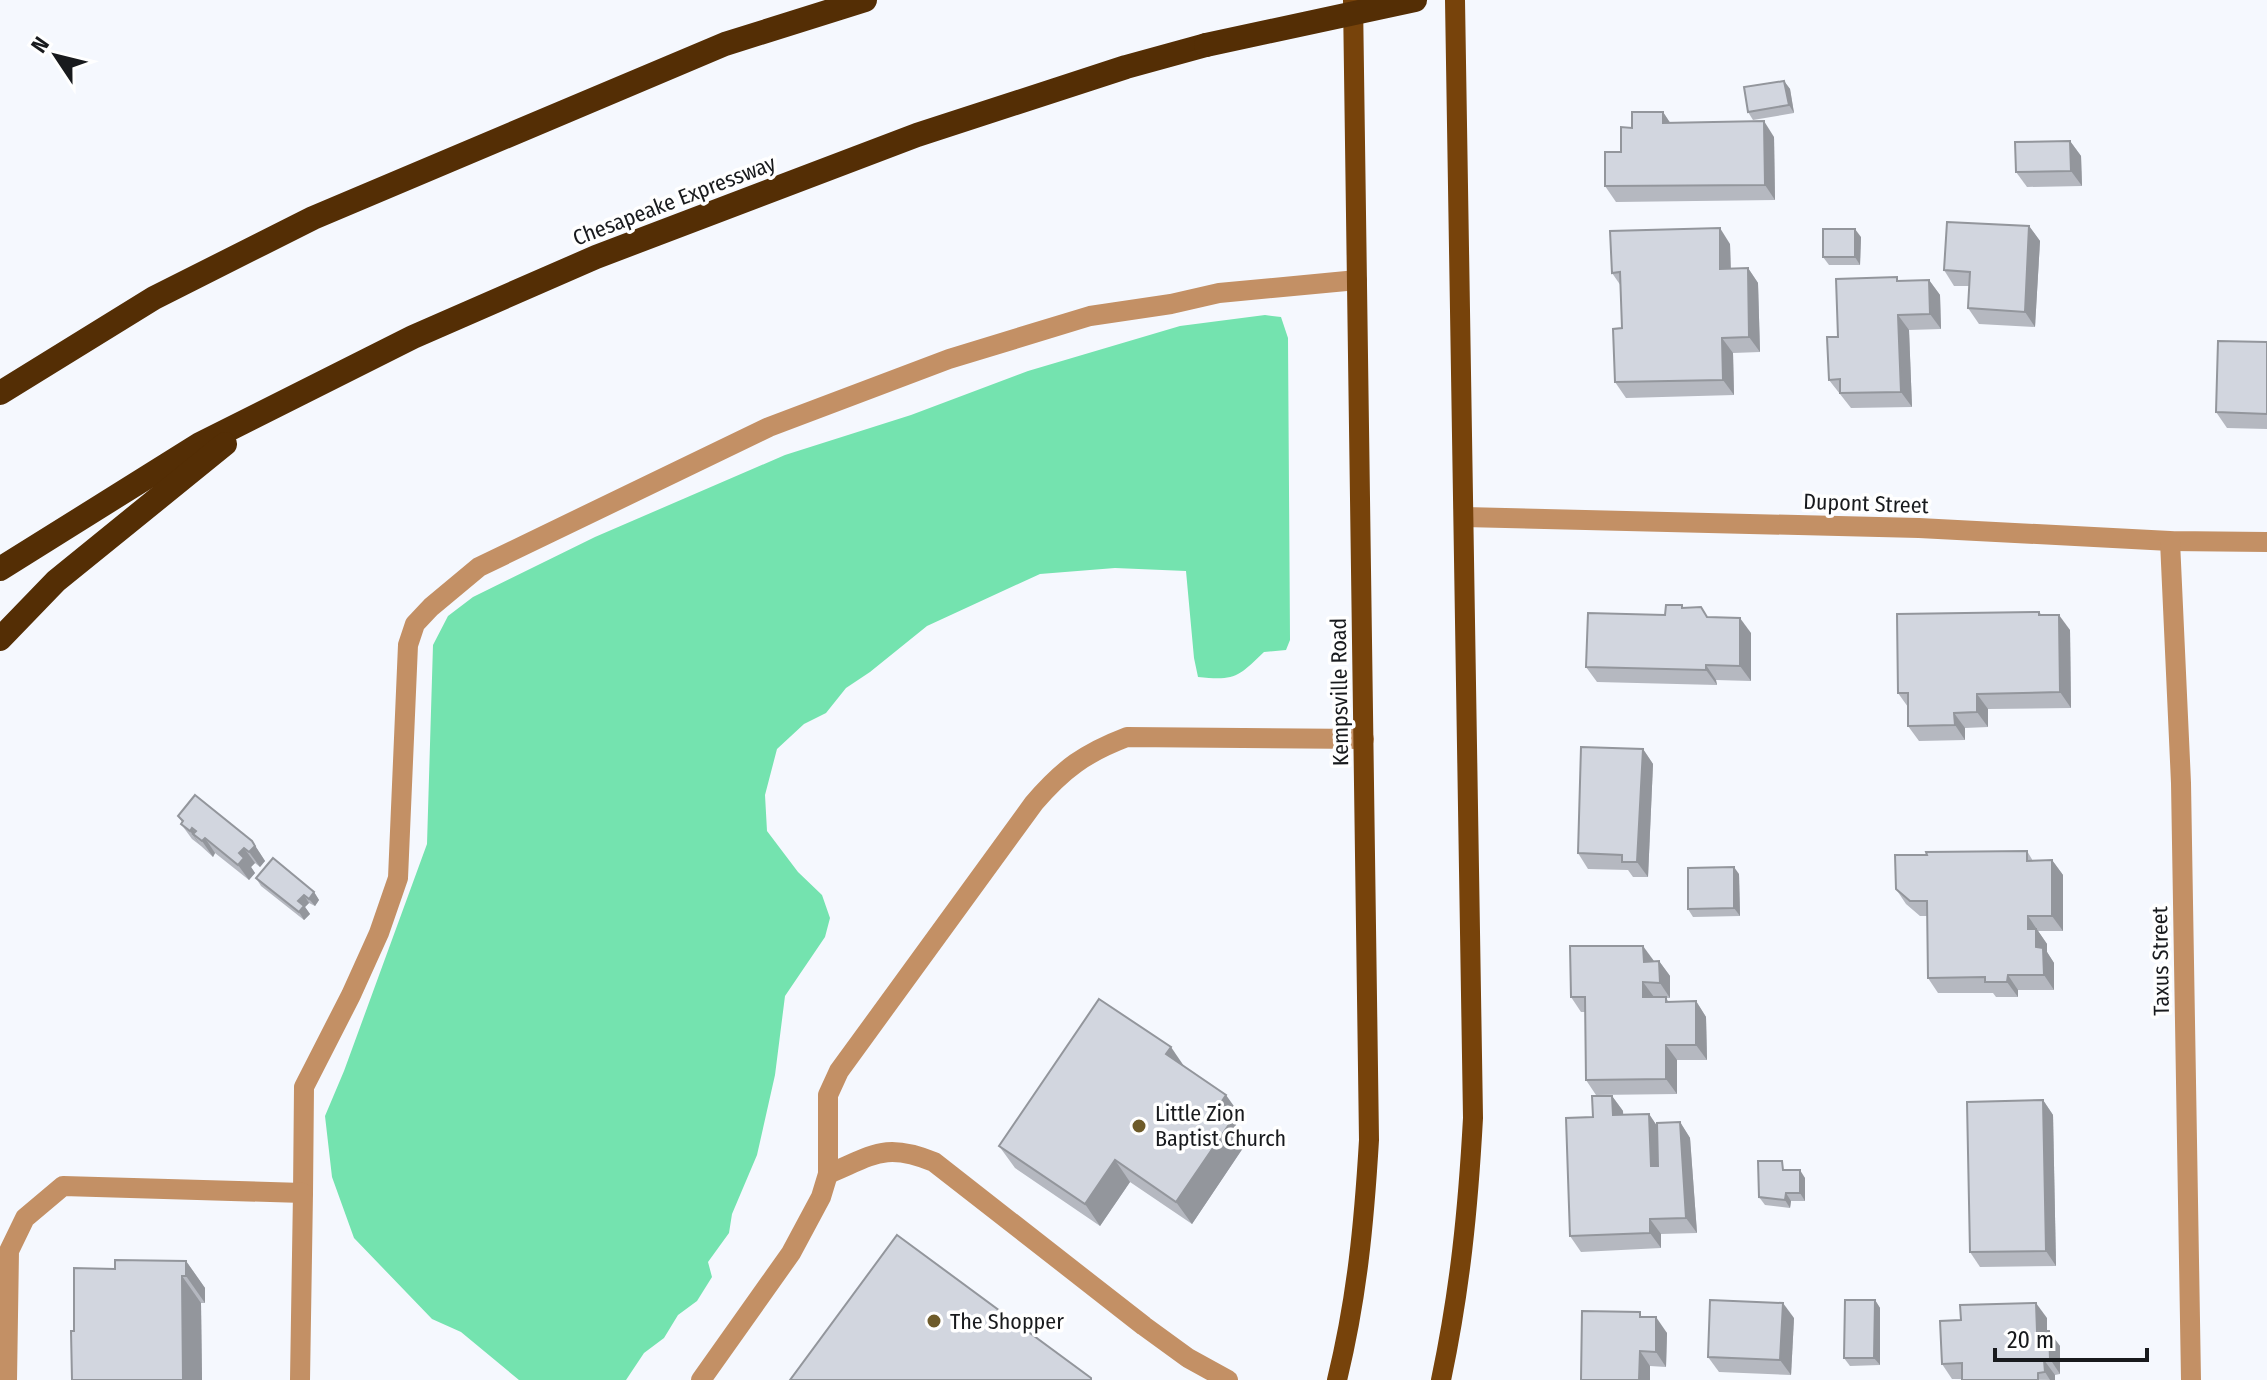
<svg xmlns="http://www.w3.org/2000/svg" width="2267" height="1380" font-family="'Fira Sans Condensed',sans-serif">
<rect width="100%" height="100%" fill="#f5f8fe"/>
<path fill="#74e3af" d="M1265,315L1281,317L1288,338L1290,640L1286,650L1264,652C1238,677 1235,681 1198,677L1194,658L1186,571L1115,568L1040,574L927,626L870,672L846,688L826,713L804,724L777,749L765,795L767,831L798,872L822,895L830,918L825,937L785,996L775,1075L757,1155L732,1214L729,1233L708,1262L712,1277L697,1301L678,1315L664,1338L644,1353L626,1380H519L461,1332L432,1319L354,1238L332,1177L325,1116L344,1071L427,844L433,645L448,616L473,597L595,537L785,455L911,415L1028,371L1180,326Z"/>
<g fill="none" stroke-linecap="round" stroke-linejoin="round">
<g stroke="#c39065" stroke-width="20">
<path d="M828,1174C874,1155 885,1142 934,1162L1144,1326L1188,1358L1228,1380"/>
<polyline points="303,1193 304,1087 351,995 379,933 398,878 408,645 415,624 431,607 479,567 769,427 949,359 1090,316 1171,304 1219,293 1357,280"/>
<polyline points="7,1380 9,1251 25,1218 63,1186 303,1193 300,1380"/>
<path d="M701,1380L791,1253L821,1197L828,1174V1095L839,1071L1034,803C1063,769 1085,753 1127,737L1364,739"/>
</g>
<g stroke="#c39065" stroke-width="20">
<polyline points="1464,517 1919,528 2170,541 2267,542"/>
<polyline points="2170,541 2181,783 2191,1380"/>
</g>
<g stroke="#77430b" stroke-width="20">
<path d="M1337,1380C1357,1298 1364,1224 1369,1140L1353,0"/>
<path d="M1441,1380C1460,1290 1468,1210 1473,1118L1455,0"/>
</g>
<g stroke="#542e05" stroke-width="24">
<polyline points="0,393 154,298 313,218 725,44 865,0"/>
<polyline points="0,569 200,444 413,337 596,257 917,135 1126,67 1206,45"/>
<polyline points="0,639 56,581 225,444"/>
</g>
<polyline stroke="#542e05" stroke-width="24" points="1206,45 1415,0"/>
</g>
<g fill="#b5b8c0">
<polygon points="1784,81 1790,89 1794,113 1753,120 1748,112"/>
<polygon points="1663,112 1670,123 1774,137 1775,200 1616,202 1605,186 1632,128"/>
<polygon points="2070,141 2081,156 2082,186 2027,187 2016,172"/>
<polygon points="2029,226 2040,241 2035,327 1979,324 1968,308 1970,286 1954,286 1944,270"/>
<polygon points="1861,237 1860,265 1829,265 1823,257"/>
<polygon points="1730,244 1731,268 1748,268 1758,283 1760,352 1733,353 1734,395 1626,398 1615,382 1622,328 1621,286 1612,273"/>
<polygon points="1899,280 1929,280 1940,295 1941,329 1909,330 1912,407 1851,408 1829,380 1838,337"/>
<polygon points="2267,342 2267,429 2227,428 2216,412"/>
<polygon points="1684,608 1751,633 1751,681 1716,680 1717,685 1597,682 1586,667"/>
<polygon points="2039,612 2042,615 2070,630 2071,708 1988,709 1988,727 1965,728 1965,740 1919,741 1908,726 1908,707 1898,693"/>
<polygon points="1643,749 1653,764 1648,877 1633,877 1628,870 1588,869 1578,853"/>
<polygon points="178,816 252,841 265,861 260,867 255,863 251,867 255,873 249,880 215,853 213,857 201,846 192,839 181,824 182,822"/>
<polygon points="2027,851 2033,861 2052,860 2063,875 2063,931 2038,931 2047,944 2047,952 2054,963 2054,990 2018,990 2018,997 1996,997 1993,993 1938,993 1928,978 1927,916 1920,916 1906,904 1896,889 1927,855"/>
<polygon points="1739,874 1740,916 1693,917 1688,909"/>
<polygon points="256,878 314,892 319,900 315,906 309,903 305,907 310,914 304,920 261,886"/>
<polygon points="1654,961 1659,961 1670,976 1670,998 1666,998 1669,1002 1696,1001 1706,1017 1707,1060 1677,1060 1677,1094 1596,1095 1586,1080 1585,1012 1581,1012 1571,997"/>
<polygon points="1184,1066 1241,1116 1234,1128 1245,1145 1192,1224 1130,1182 1100,1226 1015,1168 999,1146"/>
<polygon points="1612,1096 1623,1111 1623,1115 1649,1114 1657,1126 1680,1122 1690,1138 1697,1233 1661,1234 1661,1248 1581,1252 1570,1236 1593,1117"/>
<polygon points="2043,1100 2053,1115 2056,1266 1980,1267 1970,1252"/>
<polygon points="1788,1169 1788,1170 1805,1178 1805,1201 1791,1201 1790,1208 1765,1205 1759,1197"/>
<polygon points="186,1261 205,1288 205,1303 201,1303 202,1380 72,1380 74,1331 115,1269"/>
<polygon points="1875,1300 1880,1308 1880,1365 1850,1366 1844,1358"/>
<polygon points="1644,1317 1667,1333 1666,1367 1650,1366 1581,1380"/>
<polygon points="1794,1318 1791,1375 1719,1372 1708,1357"/>
<polygon points="2047,1318 2047,1331 2060,1346 2060,1374 2055,1375 2055,1380 1952,1379 1942,1364"/>
</g>
<g fill="#93969c">
<polygon points="1784,81 1790,89 1794,113 1789,105"/>
<polygon points="1663,112 1673,127 1663,123"/>
<polygon points="1764,121 1774,137 1775,200 1765,185"/>
<polygon points="2070,141 2081,156 2082,186 2071,171"/>
<polygon points="2029,226 2040,241 2035,327 2025,312"/>
<polygon points="1720,228 1730,244 1731,284 1720,269"/>
<polygon points="1855,229 1861,237 1860,265 1855,257"/>
<polygon points="1748,268 1758,283 1760,352 1749,337"/>
<polygon points="1929,280 1940,295 1941,329 1930,314"/>
<polygon points="1898,315 1909,330 1912,407 1901,392"/>
<polygon points="1722,338 1733,353 1734,395 1723,380"/>
<polygon points="2059,615 2070,630 2071,708 2060,692"/>
<polygon points="1740,618 1751,633 1751,681 1740,666"/>
<polygon points="1706,665 1716,680 1717,685 1706,670"/>
<polygon points="1977,694 1988,709 1988,727 1977,712"/>
<polygon points="1954,713 1965,728 1965,740 1955,725"/>
<polygon points="1643,749 1653,764 1648,877 1637,862"/>
<polygon points="192,828 201,841 193,834 201,846 190,831"/>
<polygon points="205,838 215,853 213,857 202,841"/>
<polygon points="252,841 265,861 260,867 249,852"/>
<polygon points="244,848 255,863 251,867 255,873 249,880 238,865 239,853"/>
<polygon points="2052,860 2063,875 2063,931 2052,916"/>
<polygon points="1734,867 1739,874 1740,916 1734,908"/>
<polygon points="314,892 319,900 315,906 309,899"/>
<polygon points="304,895 309,903 305,907 310,914 304,920 299,912 298,901"/>
<polygon points="2028,916 2047,944 2047,952 2054,963 2054,990 2044,975 2028,929"/>
<polygon points="1643,946 1654,961 1644,962"/>
<polygon points="1659,961 1670,976 1670,998 1660,983"/>
<polygon points="2008,975 2018,990 2018,997 2007,982"/>
<polygon points="1643,982 1654,997 1643,997"/>
<polygon points="1696,1001 1706,1017 1707,1060 1696,1045"/>
<polygon points="1666,1045 1677,1060 1677,1094 1666,1079"/>
<polygon points="1171,1047 1186,1069 1166,1054"/>
<polygon points="1226,1095 1241,1116 1234,1128 1245,1145 1192,1224 1176,1202 1214,1113"/>
<polygon points="1612,1096 1623,1111 1624,1130 1613,1115"/>
<polygon points="2043,1100 2053,1115 2056,1266 2046,1251"/>
<polygon points="1649,1114 1659,1129 1662,1181 1651,1166"/>
<polygon points="1680,1122 1690,1138 1697,1233 1686,1218"/>
<polygon points="1115,1160 1130,1182 1100,1226 1085,1204"/>
<polygon points="1800,1170 1805,1178 1805,1201 1800,1193"/>
<polygon points="1786,1193 1791,1201 1790,1208 1785,1200"/>
<polygon points="1650,1219 1661,1234 1661,1248 1650,1233"/>
<polygon points="186,1261 205,1288 205,1303 186,1276"/>
<polygon points="182,1276 201,1303 202,1380 183,1380"/>
<polygon points="1875,1300 1880,1308 1880,1365 1874,1358"/>
<polygon points="1783,1303 1794,1318 1791,1375 1780,1360"/>
<polygon points="2036,1303 2047,1318 2047,1346 2037,1331"/>
<polygon points="1656,1317 1667,1333 1666,1367 1656,1352"/>
<polygon points="2049,1331 2060,1346 2060,1374 2050,1359"/>
<polygon points="1640,1351 1650,1366 1650,1380 1639,1380"/>
<polygon points="2044,1360 2055,1375 2055,1380 2050,1380 2045,1372"/>
</g>
<g fill="#d2d6df" stroke="#93969c" stroke-width="2">
<polygon points="1784,81 1789,105 1748,112 1744,87"/>
<polygon points="1632,112 1663,112 1663,123 1764,121 1765,185 1605,186 1605,152 1621,152 1621,127 1632,128"/>
<polygon points="2070,141 2071,171 2016,172 2015,142"/>
<polygon points="1947,222 2029,226 2025,312 1968,308 1970,272 1944,270"/>
<polygon points="1720,228 1720,269 1748,268 1749,337 1722,338 1723,380 1615,382 1613,329 1622,328 1620,272 1612,273 1610,231"/>
<rect x="1823" y="229" width="32" height="28"/>
<polygon points="1897,277 1897,281 1929,280 1930,314 1898,315 1901,392 1840,393 1840,379 1829,380 1827,337 1838,337 1836,279"/>
<polygon points="2218,341 2267,342 2267,414 2216,412"/>
<polygon points="1666,605 1682,605 1682,608 1701,607 1707,617 1740,618 1740,666 1706,665 1706,670 1586,667 1588,613 1665,615"/>
<polygon points="2039,612 2039,615 2059,615 2060,692 1977,694 1977,712 1954,713 1955,725 1908,726 1908,693 1898,693 1897,614"/>
<polygon points="1581,747 1643,749 1637,862 1622,862 1622,855 1578,853"/>
<polygon points="195,795 252,841 255,846 249,852 244,848 239,853 244,858 238,865 205,838 202,841 193,834 196,831 192,828 190,831 181,824 183,821 178,816"/>
<polygon points="2027,851 2027,861 2052,860 2052,916 2028,916 2028,929 2036,929 2036,947 2043,948 2044,975 2008,975 2007,982 1985,982 1985,977 1928,978 1927,901 1910,901 1896,889 1895,855 1927,855 1926,852"/>
<polygon points="273,858 314,892 309,899 304,895 298,901 304,906 299,912 256,878"/>
<polygon points="1734,867 1734,908 1688,909 1688,868"/>
<polygon points="1570,946 1643,946 1644,962 1659,961 1660,983 1643,982 1643,997 1666,997 1666,1002 1696,1001 1696,1045 1666,1045 1666,1079 1586,1080 1585,997 1571,997"/>
<polygon points="1099,999 1171,1047 1166,1054 1226,1095 1214,1113 1230,1123 1176,1202 1115,1160 1085,1204 999,1146"/>
<polygon points="1592,1096 1612,1096 1613,1115 1649,1114 1651,1166 1658,1166 1657,1123 1680,1122 1686,1218 1650,1219 1650,1233 1570,1236 1566,1118 1593,1117"/>
<polygon points="2043,1100 2046,1251 1970,1252 1967,1102"/>
<polygon points="1758,1161 1782,1161 1783,1170 1800,1170 1800,1193 1786,1193 1785,1200 1759,1197"/>
<polygon points="897,1235 1091,1378 1091,1380 790,1380"/>
<polygon points="115,1260 186,1261 186,1276 182,1276 183,1380 72,1380 71,1331 74,1331 74,1268 115,1269"/>
<polygon points="1710,1300 1783,1303 1780,1360 1708,1357"/>
<polygon points="1845,1300 1875,1300 1874,1358 1844,1358"/>
<polygon points="2036,1303 2037,1331 2049,1331 2050,1359 2044,1360 2045,1372 2038,1373 2038,1380 1962,1380 1962,1363 1942,1364 1940,1321 1961,1320 1960,1305"/>
<polygon points="1582,1311 1640,1312 1640,1317 1656,1317 1656,1352 1640,1351 1639,1380 1581,1380"/>
</g>
<g fill="#6e5b2a" stroke="#fff" stroke-width="3">
<circle cx="1139" cy="1126" r="8"/>
<circle cx="934" cy="1321" r="8"/>
</g>
<g text-anchor="middle" stroke-width="7" stroke-linejoin="round" paint-order="stroke">
<g font-size="22" fill="#181a1d" stroke="#fff">
<text transform="translate(674 200) rotate(-21)" y="8">Chesapeake Expressway</text>
<text transform="translate(1866 503) rotate(2)" y="8">Dupont Street</text>
<text transform="translate(1339 692) rotate(-91)" y="8">Kempsville Road</text>
<text transform="translate(2160 961) rotate(-91)" y="8">Taxus Street</text>
</g>
<g font-size="22" fill="#181a1d" stroke="#fff" text-anchor="start">
<text x="1155" y="1121">Little Zion<tspan x="1155" dy="25">Baptist Church</tspan></text>
<text x="950" y="1329">The Shopper</text>
</g>
</g>
<g transform="translate(56 56) rotate(305)" stroke="#ffffff" stroke-width="6" paint-order="stroke">
<path d="M0-6L14 30L0 20L-14 30Z" fill="#181a1d"/>
<text y="-12" font-size="22" font-weight="bold" text-anchor="middle" fill="#181a1d">N</text>
</g>
<path d="M1995 1348v12h152v-12" fill="none" stroke="#181a1d" stroke-width="4"/>
<text x="2007" y="1348" font-size="24" fill="#181a1d" stroke="#ffffff" stroke-width="6" paint-order="stroke">20 m</text>
</svg>
